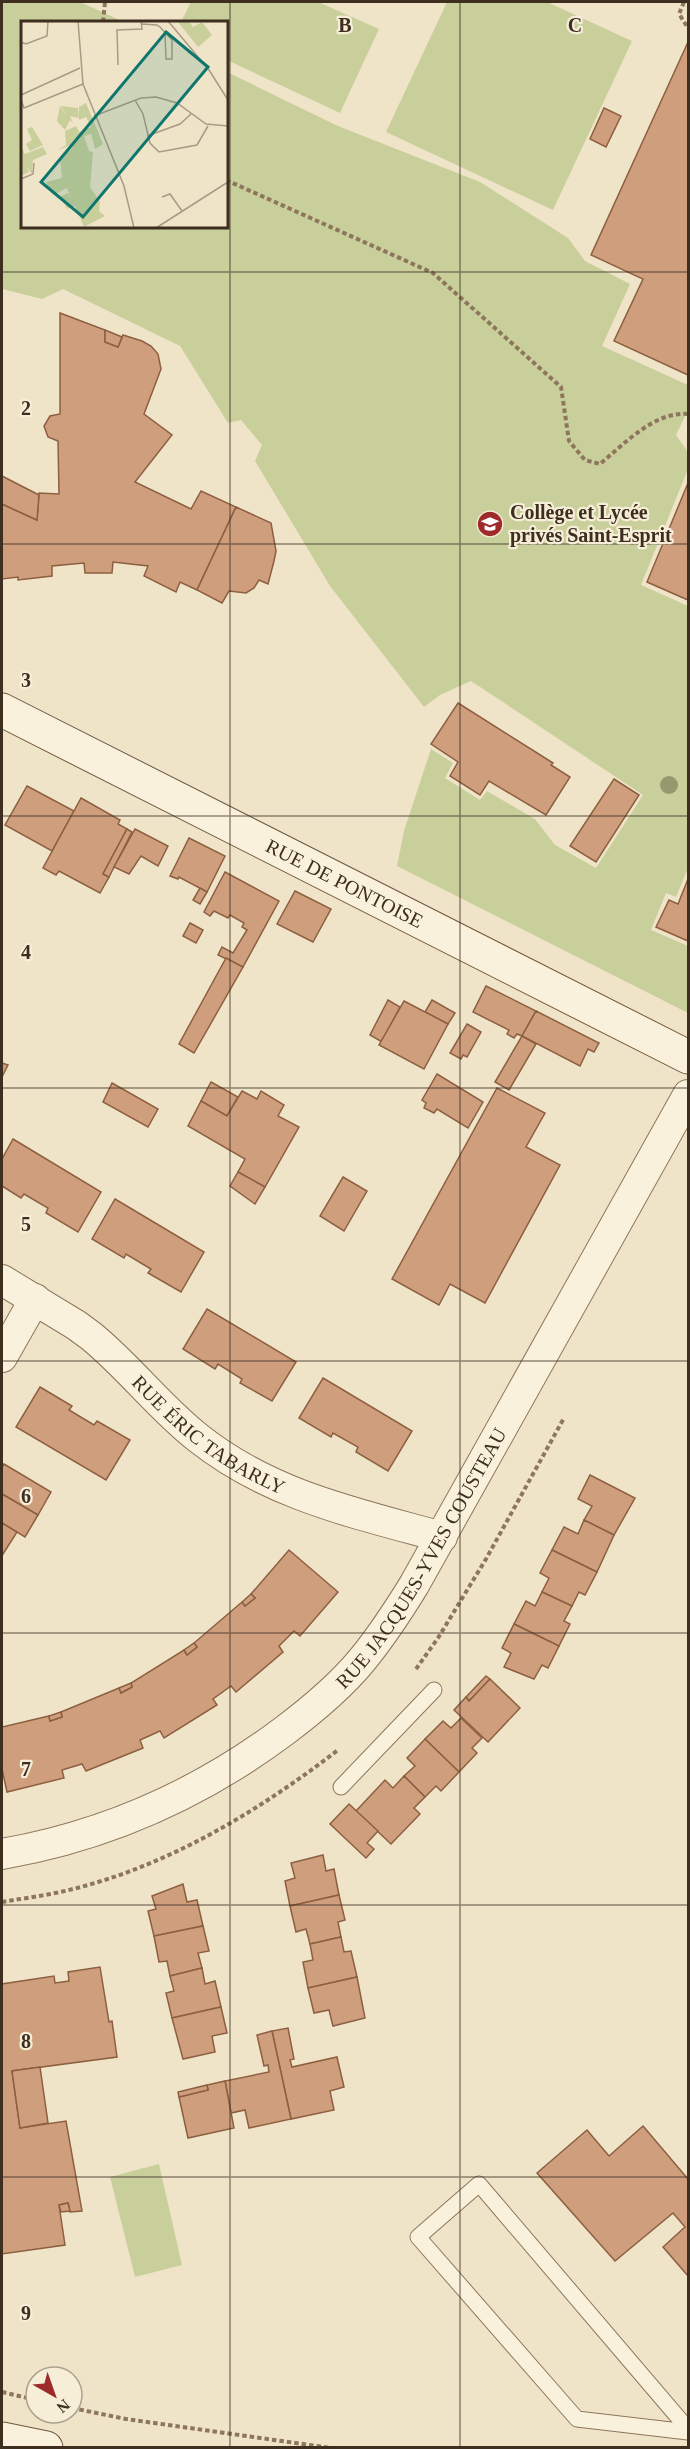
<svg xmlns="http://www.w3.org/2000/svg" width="690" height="2449" font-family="'Times New Roman',serif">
<rect width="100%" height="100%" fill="#f0e4c8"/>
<g fill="#c9cf9b">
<polygon points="2,2 80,2 124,22 22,22 22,226 226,226 227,72 338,126 480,182 568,238 585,261 630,284 602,346 688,385 688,410 676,435 688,452 688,469 641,585 688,606 688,868 676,897 666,893 651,930 688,946 688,1013 397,866 404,831 431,749 453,763 445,778 480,800 487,791 535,819 555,845 596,868 643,795 471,681 440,695 424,707 330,586 255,461 262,445 241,420 228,423 180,346 63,289 42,299 2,289"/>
<polygon points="191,2 318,2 379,29 340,113 227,60 226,22 181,22"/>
<polygon points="447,2 547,2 632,41 553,210 386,132"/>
<polygon points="159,2164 182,2265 135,2277 110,2177"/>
</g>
<g fill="#cf9f7d" stroke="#8d5f41" stroke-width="1.5">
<polygon points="688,42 688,375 614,341 643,279 591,255"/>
<polygon points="604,108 621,116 606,147 590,139"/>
<polygon points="60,313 105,330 105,342 118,347 123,335 142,341 151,346 158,354 161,369 144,414 172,435 135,482 191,509 201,491 236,507 197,590 180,582 176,592 144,576 148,566 113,562 112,573 85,573 84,563 52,566 52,576 18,580 18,577 2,579 2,504 37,520 39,493 59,494 58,441 48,437 44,426 50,416 60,414"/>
<polygon points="105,330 122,337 118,347 105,342"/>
<polygon points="2,476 39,495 37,520 2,504"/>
<polygon points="688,483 688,600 647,582"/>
<polygon points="236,507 271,523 276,551 274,561 268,584 259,580 254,588 246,593 229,591 222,603 197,590"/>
<polygon points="458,703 553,763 551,765 570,777 546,815 489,781 480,795 450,776 458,762 431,744"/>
<polygon points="614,779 639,795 596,862 570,846"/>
<polygon points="27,786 74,811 52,851 5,825"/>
<polygon points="81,798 120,820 118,824 127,829 103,874 109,877 100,893 59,871 56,875 43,868"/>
<polygon points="127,829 132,832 109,877 103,874"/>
<polygon points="135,829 168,846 158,866 141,856 129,874 114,867"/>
<polygon points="189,838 225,856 207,892 179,877 178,879 170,876"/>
<polygon points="225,872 279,901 243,967 218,955 222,947 233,953 247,930 242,927 244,923 230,915 228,918 214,911 210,916 204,912"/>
<polygon points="688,879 688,941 656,927 669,900 678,904"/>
<polygon points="200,888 207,892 200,904 193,900"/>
<polygon points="295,891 331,909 313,942 277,924"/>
<polygon points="190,923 203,930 196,943 183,936"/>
<polygon points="226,958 243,967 194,1053 179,1044"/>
<polygon points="486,986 536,1011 522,1036 517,1034 514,1038 507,1034 509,1030 473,1012"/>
<polygon points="388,1000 400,1007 382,1042 370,1035"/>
<polygon points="432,1000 455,1013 448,1024 425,1012"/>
<polygon points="404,1001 448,1024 424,1069 379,1045"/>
<polygon points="536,1011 599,1043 594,1052 588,1049 580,1066 522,1036"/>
<polygon points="467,1024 481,1032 467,1057 463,1055 461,1059 450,1053"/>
<polygon points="522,1036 536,1044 509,1090 495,1082"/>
<polygon points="2,1063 8,1065 2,1077"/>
<polygon points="437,1074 483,1102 468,1128 437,1109 434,1113 424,1108 426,1103 422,1100"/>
<polygon points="211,1082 238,1097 227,1116 201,1101"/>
<polygon points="112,1083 158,1109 148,1127 103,1102"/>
<polygon points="497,1088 545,1113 526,1147 560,1165 485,1303 450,1284 439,1305 392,1279"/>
<polygon points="242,1091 257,1099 261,1091 284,1105 278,1116 299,1127 265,1187 238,1172 245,1159 188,1126 201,1101 227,1116"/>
<polygon points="13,1139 101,1192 78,1232 46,1213 48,1208 24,1194 21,1198 2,1186 2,1159"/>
<polygon points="238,1172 265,1187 255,1204 230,1186"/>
<polygon points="343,1177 367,1191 344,1231 320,1216"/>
<polygon points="115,1199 204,1252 181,1292 148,1273 151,1269 126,1254 124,1258 92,1239"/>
<polygon points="207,1309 296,1362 272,1401 240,1383 242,1379 218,1364 215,1369 183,1349"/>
<polygon points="323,1378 412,1431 388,1471 356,1452 358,1447 333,1433 331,1437 299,1418"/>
<polygon points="40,1387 72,1406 69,1410 94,1425 97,1421 130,1440 106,1480 16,1427"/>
<polygon points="4,1464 51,1492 38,1515 2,1494 2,1468"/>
<polygon points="590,1475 635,1498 614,1535 584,1520 592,1506 578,1499"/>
<polygon points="2,1494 38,1515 25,1537 2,1523"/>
<polygon points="584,1520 614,1535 597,1572 552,1550 564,1527 578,1534"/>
<polygon points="2,1523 17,1532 3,1554 2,1553"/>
<polygon points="289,1550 338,1592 300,1636 294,1631 279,1646 283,1652 236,1692 231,1686 213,1699 217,1705 164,1738 160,1731 140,1740 143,1748 86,1771 82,1764 62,1770 64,1778 7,1792 2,1769 2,1727 49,1716 50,1721 62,1717 61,1712 119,1688 121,1693 132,1687 131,1683 184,1650 187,1655 197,1647 194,1643 242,1602 245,1606 255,1598 251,1594"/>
<polygon points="552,1550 597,1572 585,1595 579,1592 572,1606 542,1592 549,1578 540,1573"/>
<polygon points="542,1592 572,1606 564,1621 570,1624 559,1646 514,1624 526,1601 535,1606"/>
<polygon points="251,1594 255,1598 245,1606 242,1602"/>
<polygon points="514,1624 559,1646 548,1668 542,1665 534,1679 504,1667 511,1653 502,1648"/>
<polygon points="194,1643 197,1647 187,1655 184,1650"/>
<polygon points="486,1676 490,1679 469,1701 466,1697"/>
<polygon points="490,1679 520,1708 488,1742 454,1710 466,1697 469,1701"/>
<polygon points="131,1683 132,1687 121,1693 119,1688"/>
<polygon points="61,1712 62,1717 50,1721 49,1716"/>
<polygon points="461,1718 482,1738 472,1748 477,1753 459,1772 425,1739 443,1721 451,1728"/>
<polygon points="425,1739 459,1772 441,1791 436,1786 425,1797 404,1776 415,1766 407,1758"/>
<polygon points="404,1776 425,1797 414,1808 420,1814 391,1844 356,1811 385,1780 393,1788"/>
<polygon points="349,1804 378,1831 367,1843 374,1849 366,1858 330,1824"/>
<polygon points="323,1855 326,1871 334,1869 339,1895 290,1906 285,1881 295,1878 291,1863"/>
<polygon points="183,1884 187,1902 197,1900 203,1926 154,1936 148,1911 156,1909 152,1896"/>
<polygon points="339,1895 345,1920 338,1922 341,1937 310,1944 306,1929 296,1932 290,1906"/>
<polygon points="203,1926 209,1951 198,1953 202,1968 170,1976 167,1961 159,1962 154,1936"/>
<polygon points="341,1937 344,1952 351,1951 357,1977 308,1988 303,1962 313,1960 310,1944"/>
<polygon points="100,1967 109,2022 112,2021 117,2057 12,2071 20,2128 66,2121 82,2211 70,2212 68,2203 59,2205 65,2245 2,2254 2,1984 54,1976 55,1983 69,1981 68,1972"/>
<polygon points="202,1968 205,1984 215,1981 221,2007 172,2018 166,1993 174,1991 170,1976"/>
<polygon points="357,1977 365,2018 333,2026 329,2010 314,2013 308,1988"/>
<polygon points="221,2007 227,2033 212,2036 215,2052 183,2059 172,2018"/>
<polygon points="288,2028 294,2059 290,2060 292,2067 337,2057 344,2087 330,2091 334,2110 291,2119 272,2031"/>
<polygon points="272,2031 291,2119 249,2128 245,2110 231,2113 225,2081 269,2072 268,2065 264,2066 257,2035"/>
<polygon points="40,2067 48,2123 20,2128 12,2071"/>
<polygon points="225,2081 234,2128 188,2138 179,2097 208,2090 207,2085"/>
<polygon points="207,2085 208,2090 179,2097 178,2092"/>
<polygon points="643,2126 688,2179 688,2276 663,2247 685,2227 673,2213 615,2261 537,2173 587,2130 609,2156"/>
<polygon points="68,2203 70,2211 61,2212 59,2205"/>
</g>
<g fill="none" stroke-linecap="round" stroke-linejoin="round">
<g stroke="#8d765c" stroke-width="17">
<g id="lane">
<polyline points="341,1787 434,1690"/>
<polyline points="688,2429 479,2184 418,2237 577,2419 688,2432"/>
</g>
</g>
<g stroke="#8d765c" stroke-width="32">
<g id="street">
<path id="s1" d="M2,1280L76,1325L91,1336C129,1367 159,1407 197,1437C269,1495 355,1513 442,1537"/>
<polyline points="2,1357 35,1299"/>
<path id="s2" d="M2,1854C105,1836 200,1794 284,1731C312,1710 339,1688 362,1660C381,1637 398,1611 414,1585L688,1095"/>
</g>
</g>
<g stroke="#6f573f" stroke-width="35">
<g id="secondary">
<path id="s3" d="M2,710L688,1057"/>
<polyline points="2,2439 46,2448"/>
</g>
</g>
<g stroke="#8d765c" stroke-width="4" stroke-dasharray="4.5 3" stroke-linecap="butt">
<polyline points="684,2 679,14 688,28"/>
<polyline points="103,22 105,2"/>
<path d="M226,180L433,273L561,387L569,441L585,460L600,464C624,444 655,411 688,414"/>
<polyline points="416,1669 438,1638 486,1559 564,1418"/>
<path d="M2,1902C25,1898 50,1895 73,1889C170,1865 260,1810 338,1750"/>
<polyline points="2,2392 36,2400"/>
<polyline points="72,2408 126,2419 331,2448"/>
</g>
<use href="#lane" stroke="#faf1dc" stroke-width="15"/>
<use href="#street" stroke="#faf1dc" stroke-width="30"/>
<use href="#secondary" stroke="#faf1dc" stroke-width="33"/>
</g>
<circle fill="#96986f" cx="669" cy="785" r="9"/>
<path fill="none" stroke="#3d2e20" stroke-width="1.5" stroke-opacity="0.55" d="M230,2V2448M460,2V2448M2,272H688M2,544H688M2,816H688M2,1088H688M2,1361H688M2,1633H688M2,1905H688M2,2177H688"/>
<defs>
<g id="school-disc" transform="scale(1.35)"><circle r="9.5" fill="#9e2a2b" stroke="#f7eed8"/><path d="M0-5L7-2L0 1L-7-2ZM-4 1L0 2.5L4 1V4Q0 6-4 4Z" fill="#fff"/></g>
</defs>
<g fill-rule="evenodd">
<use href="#school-disc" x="490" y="524"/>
</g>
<g text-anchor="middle" stroke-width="4.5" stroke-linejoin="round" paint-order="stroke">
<g font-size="20" font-weight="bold" fill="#3d2e20" stroke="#f7eed8" text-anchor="start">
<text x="510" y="519">Collège et Lycée<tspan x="510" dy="23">privés Saint-Esprit</tspan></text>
</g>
<g font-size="20" fill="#3d2e20" stroke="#f7eed8">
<text dy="7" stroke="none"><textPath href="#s3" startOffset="384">RUE DE PONTOISE</textPath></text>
<text dy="7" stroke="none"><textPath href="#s1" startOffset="260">RUE ÉRIC TABARLY</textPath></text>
<text dy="7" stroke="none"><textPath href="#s2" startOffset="534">RUE JACQUES-YVES COUSTEAU</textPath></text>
</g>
</g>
<g transform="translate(21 21)">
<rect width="207" height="207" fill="#f0e4c8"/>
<path d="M168,0L172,6L181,1L191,14L177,26L157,1ZM65,82L82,123L74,128L70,113L63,115L68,130L72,131L69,166L79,181L78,190L84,195L63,206L54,185L46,188L40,175L47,172L50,177L46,167L32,174L25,161L41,157L39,136L52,127L50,124L37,129L45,124L44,110L55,105L58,111L70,106L65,96L58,99V86ZM39,85L47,97L40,85L57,87L58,97L49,95L52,102L49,99L44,109L36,100ZM11,106L22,124L9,130L5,123L11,119L6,108ZM0,125L4,133L22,126L26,133L12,139L11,153L6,146L8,151L0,155Z" fill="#c9cf9b"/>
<path fill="none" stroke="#a89b85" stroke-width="1.5" d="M57,0L62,63L103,165L113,207M147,0L188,49L207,79M121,3L136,4L139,6L151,19V38H145L144,12M0,21L5,23L26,15L27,0M97,44L96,9L121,8L120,0M0,74L59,47M0,79L3,87L62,63M114,79L122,93L129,122L138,131L176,124L187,105M73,95L120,77L135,76L156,82L185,103L207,105M126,115L159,103L170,93M0,158L12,153L13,142M141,176L149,173L161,190M135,207L207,161"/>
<path fill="#0f766e" fill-opacity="0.15" stroke="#0f766e" stroke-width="3" d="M145,11L187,46L62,196L20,161Z"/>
<rect width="207" height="207" fill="none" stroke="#3d2e20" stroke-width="3"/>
</g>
<g font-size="20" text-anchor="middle" font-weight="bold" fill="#3d2e20" stroke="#f7eed8" stroke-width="4.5" stroke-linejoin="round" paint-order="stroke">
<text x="345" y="32">B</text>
<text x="575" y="32">C</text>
<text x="26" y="415">2</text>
<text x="26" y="687">3</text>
<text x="26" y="959">4</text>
<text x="26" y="1231">5</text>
<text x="26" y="1503">6</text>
<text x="26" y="1776">7</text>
<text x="26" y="2048">8</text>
<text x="26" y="2320">9</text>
</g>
<rect width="690" height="2449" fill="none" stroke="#3d2e20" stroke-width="6"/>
<g transform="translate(54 2395) rotate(140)"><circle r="28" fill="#f7eed8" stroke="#ada18e" stroke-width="1.5"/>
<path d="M0-4.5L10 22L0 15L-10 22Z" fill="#9e2a2b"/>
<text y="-9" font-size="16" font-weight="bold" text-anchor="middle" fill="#3d2e20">N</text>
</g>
</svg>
